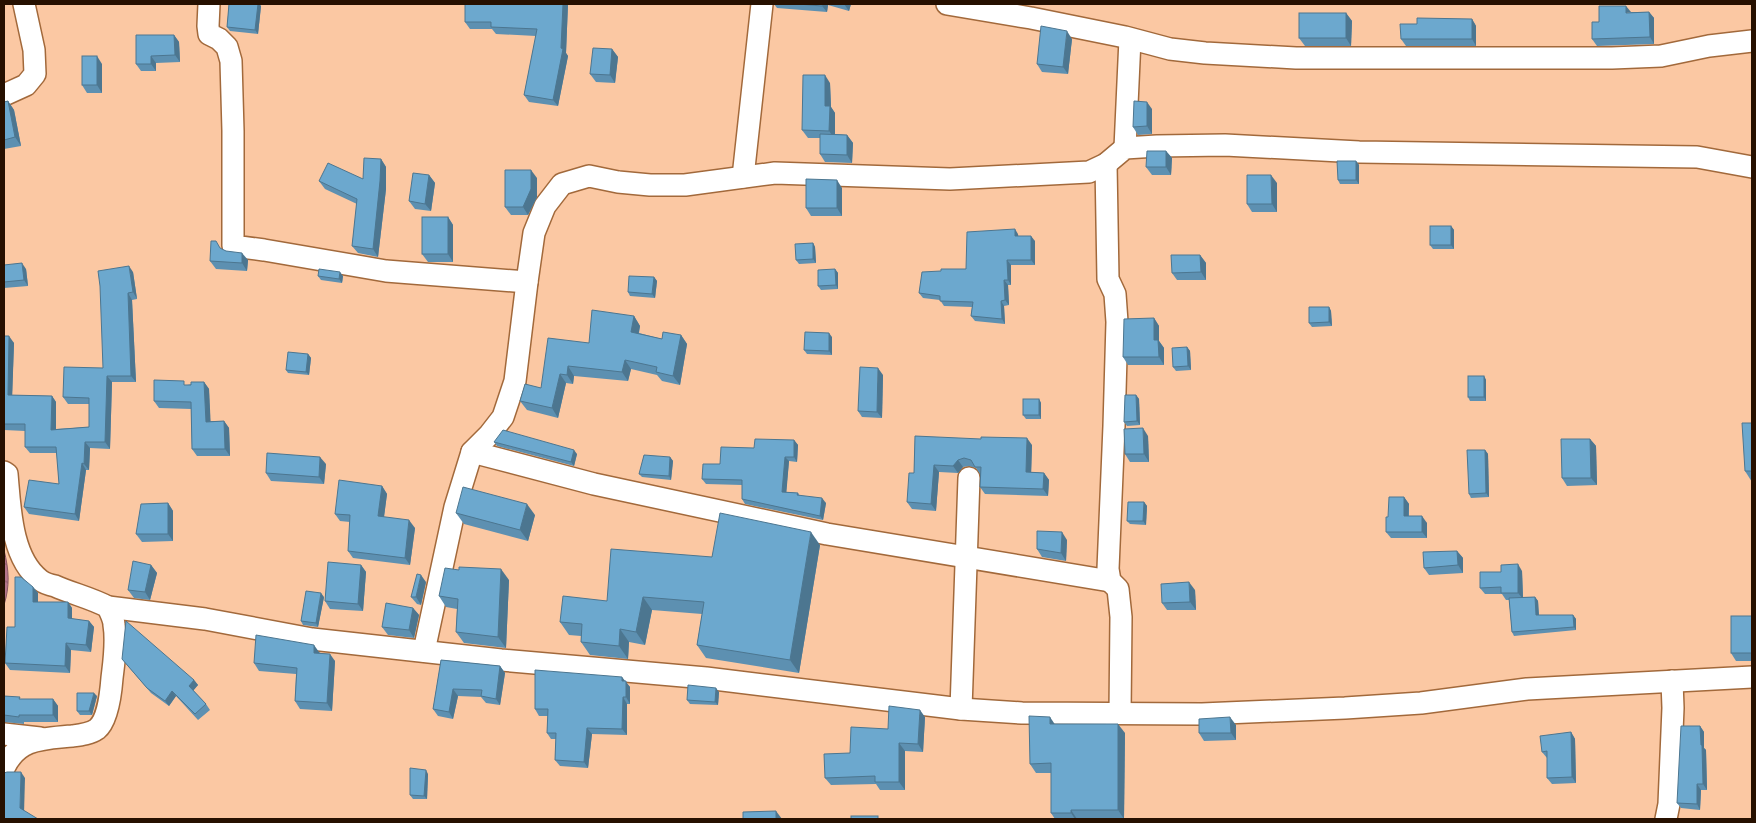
<svg xmlns="http://www.w3.org/2000/svg" width="1756" height="823" font-family="'Archivo Narrow',sans-serif">
<defs>
<pattern id="water-ripples" width="26" height="14" patternUnits="userSpaceOnUse" patternTransform="scale(1.25)"><rect width="26" height="14" fill="#b6768c"/><path d="M2 4q2-2 4 0t4 0M15 11q2-2 4 0t4 0" fill="none" stroke="#945f70"/></pattern>
</defs>
<rect width="100%" height="100%" fill="#fbc8a3"/>
<path fill="url(#water-ripples)" stroke="#8b5762" d="M4,550C9,570 10,586 4,605Z"/>
<g fill="none" stroke-linecap="round" stroke-linejoin="round">
<g stroke="#a2693b" stroke-width="24">
<g id="street">
<polyline points="209,4 208,26 209,34 219,39 227,47 231,61 233,131 233,246 264,250 386,271 527,282"/>
<polyline points="947,4 1031,18 1125,37 1170,49 1205,53 1296,58 1612,58 1661,56 1709,46 1752,41"/>
<polyline points="4,95 26,85 35,74 34,50 24,4"/>
<polyline points="1125,148 1130,39"/>
<polyline points="1106,164 1108,279 1115,294 1117,322 1114,426 1108,569 1110,581 1118,589 1121,617 1120,713"/>
<polyline points="743,177 762,4"/>
<polyline points="472,452 594,484 827,534 1110,581"/>
<path d="M4,472L7,474C10,507 11,558 40,580C44,583 50,585 55,586C73,594 91,598 108,607C110,612 114,619 114,625C117,642 114,661 112,678C111,691 108,720 97,729C90,734 80,735 72,736C42,739 18,738 4,768"/>
<polyline points="108,607 205,619 312,639 501,660 706,678 961,709 1022,713 1202,714 1345,708 1421,703 1527,689 1752,677"/>
<polyline points="424,651 455,507 472,452 489,435 503,417 515,381 527,282 534,233 545,206 562,184 589,176 618,182 650,185 685,185 775,173 950,179 1089,172 1106,164 1125,148 1157,146 1225,145 1359,152 1697,157 1752,167"/>
<polyline points="961,709 969,478"/>
<polyline points="4,734 40,738"/>
<polyline points="1666,819 1669,804 1673,708 1672,681"/>
</g>
</g>
<use href="#street" stroke="#fff" stroke-width="21"/>
</g>
<g fill="#5d90b1">
<polygon points="229,4 259,4 261,6 258,34 230,31 227,27"/>
<polygon points="465,4 568,4 566,53 568,56 558,106 529,102 524,95 536,36 496,34 492,29 470,29 465,22"/>
<polygon points="774,4 851,4 849,11 828,5 827,12 777,8"/>
<polygon points="1631,12 1649,12 1654,18 1654,44 1597,46 1592,39 1599,22"/>
<polygon points="1346,13 1352,21 1351,46 1305,46 1299,38"/>
<polygon points="1472,19 1476,26 1476,46 1406,46 1401,39 1417,24"/>
<polygon points="174,35 179,42 180,62 156,63 156,71 141,71 136,64"/>
<polygon points="1072,39 1068,74 1042,72 1037,64"/>
<polygon points="612,49 618,57 615,83 596,82 590,74"/>
<polygon points="102,64 102,93 87,93 82,85"/>
<polygon points="830,83 831,107 835,113 835,134 847,135 853,143 852,163 825,162 820,154 820,138 808,138 802,130"/>
<polygon points="8,101 14,110 21,146 4,149 4,102"/>
<polygon points="1152,109 1152,134 1138,135 1133,127"/>
<polygon points="1166,151 1172,158 1171,175 1152,175 1146,167"/>
<polygon points="381,159 386,167 386,189 378,257 358,253 352,246 357,204 325,189 319,181 363,179"/>
<polygon points="1356,161 1359,165 1359,184 1340,184 1338,180"/>
<polygon points="429,175 435,183 431,211 415,209 409,201"/>
<polygon points="537,178 537,197 528,215 511,215 505,207"/>
<polygon points="1277,183 1277,212 1252,212 1247,204"/>
<polygon points="842,188 842,216 811,216 806,208"/>
<polygon points="448,217 453,225 453,262 428,262 422,254"/>
<polygon points="1451,226 1454,230 1454,249 1433,249 1430,245"/>
<polygon points="1018,234 1018,236 1035,241 1035,265 1011,265 1011,285 1008,285 1009,305 1004,306 1005,324 975,321 971,316 972,307 944,306 940,300 923,298 919,293 941,271 966,269"/>
<polygon points="813,243 815,247 816,263 799,264 796,260"/>
<polygon points="221,249 248,260 247,271 216,269 210,261"/>
<polygon points="1200,255 1206,263 1206,280 1177,280 1172,273"/>
<polygon points="4,265 26,269 28,286 4,288"/>
<polygon points="835,269 838,273 838,289 821,290 818,286"/>
<polygon points="133,272 137,299 132,300 136,382 112,382 110,449 90,448 89,470 86,470 79,521 29,514 24,507 59,484 57,453 30,453 25,447 25,431 4,430 4,336 14,343 12,395 52,396 56,402 56,429 89,427 89,404 68,404 63,397 103,368"/>
<polygon points="318,276 343,276 342,283 321,280"/>
<polygon points="654,277 657,281 655,298 630,296 628,292"/>
<polygon points="1329,307 1331,311 1332,326 1312,327 1309,323"/>
<polygon points="634,316 640,326 639,333 662,339 681,335 687,344 680,385 662,381 657,375 631,369 628,381 574,376 573,384 566,383 558,418 527,410 520,401 541,388 589,343"/>
<polygon points="1154,318 1159,326 1159,341 1164,348 1164,365 1128,365 1123,357"/>
<polygon points="832,337 832,355 807,354 804,350"/>
<polygon points="1187,347 1190,351 1191,370 1176,371 1173,367"/>
<polygon points="308,354 311,358 309,375 288,373 286,370"/>
<polygon points="883,375 882,418 862,417 858,411"/>
<polygon points="1484,376 1486,380 1486,401 1470,401 1468,397"/>
<polygon points="204,382 209,389 210,421 224,421 229,428 230,456 197,456 192,449 191,409 159,408 154,401 187,385"/>
<polygon points="1136,395 1139,399 1140,425 1127,426 1124,422"/>
<polygon points="1039,399 1041,403 1041,419 1026,419 1023,415"/>
<polygon points="1752,423 1752,482 1745,471"/>
<polygon points="915,436 1032,445 1031,472 1044,473 1049,480 1048,496 985,494 980,487 980,474 976,468 969,466 963,467 958,473 939,472 936,511 912,509 907,502 914,473"/>
<polygon points="1148,436 1149,462 1130,462 1125,454"/>
<polygon points="1590,439 1596,446 1597,485 1567,486 1562,478"/>
<polygon points="794,440 798,445 797,462 789,461 786,492 798,493 800,496 826,503 823,520 745,504 742,499 742,485 706,484 702,479 720,464 754,448"/>
<polygon points="494,442 577,454 574,466 497,446"/>
<polygon points="1485,450 1488,454 1489,497 1471,498 1469,494"/>
<polygon points="670,457 673,461 671,480 642,477 639,474"/>
<polygon points="326,464 324,484 271,481 266,473"/>
<polygon points="382,486 387,494 384,517 415,528 410,565 353,558 348,551 350,522 340,521 335,514"/>
<polygon points="1404,497 1409,504 1409,516 1427,523 1427,538 1391,538 1386,532 1388,517"/>
<polygon points="1144,502 1147,506 1146,525 1130,524 1127,521"/>
<polygon points="168,503 173,511 173,541 142,542 136,534"/>
<polygon points="456,513 535,515 528,541 464,524"/>
<polygon points="1067,540 1066,561 1042,557 1037,549"/>
<polygon points="820,545 799,673 706,658 697,645 702,614 652,610 645,645 629,642 628,659 590,655 581,642 581,636 569,635 560,622 607,601 712,557"/>
<polygon points="1457,551 1463,558 1463,573 1429,575 1424,568"/>
<polygon points="151,565 157,573 150,600 134,598 128,590"/>
<polygon points="361,565 366,572 363,611 330,609 325,601"/>
<polygon points="1522,571 1523,597 1535,597 1538,601 1539,615 1573,615 1576,619 1576,630 1514,636 1512,632 1509,600 1506,600 1502,594 1485,594 1480,588 1501,572"/>
<polygon points="509,580 506,648 464,643 456,632 457,609 446,607 439,596"/>
<polygon points="426,582 421,605 417,604 411,597"/>
<polygon points="33,587 38,593 38,602 68,602 72,608 72,619 89,621 94,627 91,652 71,650 70,673 10,670 5,663 15,627"/>
<polygon points="1195,590 1196,610 1167,610 1162,603"/>
<polygon points="324,597 318,627 303,625 301,621"/>
<polygon points="413,608 419,615 414,638 388,635 382,627"/>
<polygon points="1752,616 1752,661 1736,661 1731,653"/>
<polygon points="319,652 335,661 332,711 300,709 295,701 296,674 259,671 254,663"/>
<polygon points="122,659 194,680 198,685 193,690 206,704 210,710 198,720 176,696 169,706 151,693"/>
<polygon points="441,660 500,666 505,673 500,705 486,703 481,697 458,696 453,719 438,716 433,709"/>
<polygon points="625,681 630,687 630,704 627,704 627,735 592,734 588,768 560,766 555,760 556,739 551,739 547,733 548,716 539,716 535,709"/>
<polygon points="719,692 718,705 690,704 687,700"/>
<polygon points="4,696 21,699 53,699 58,706 58,722 24,722 24,724 4,722"/>
<polygon points="97,696 92,715 80,715 77,711"/>
<polygon points="925,717 923,752 905,751 905,790 880,790 876,784 831,785 825,778 850,753 888,729"/>
<polygon points="1055,724 1125,733 1124,819 1055,819 1051,813 1051,773 1036,773 1030,764"/>
<polygon points="1236,725 1236,740 1204,741 1199,733"/>
<polygon points="1700,726 1704,732 1704,748 1706,750 1707,790 1701,790 1700,810 1681,808 1677,803"/>
<polygon points="1571,732 1575,739 1576,783 1552,784 1547,778 1547,758 1542,752"/>
<polygon points="428,774 427,799 413,799 410,795"/>
</g>
<g fill="#4c7690">
<polygon points="258,4 259,4 261,6 258,34 255,30"/>
<polygon points="563,4 568,4 566,53 568,56 558,106 553,100 561,48"/>
<polygon points="823,4 827,4 828,5 827,12 822,6"/>
<polygon points="844,4 851,4 849,11"/>
<polygon points="1626,6 1631,12 1626,13"/>
<polygon points="1649,12 1654,18 1654,44 1650,37"/>
<polygon points="1346,13 1352,21 1351,46 1346,38"/>
<polygon points="1472,19 1476,26 1476,46 1472,39"/>
<polygon points="1067,31 1072,39 1068,74 1063,67"/>
<polygon points="174,35 179,42 180,62 175,55"/>
<polygon points="612,49 618,57 615,83 610,75"/>
<polygon points="97,56 102,64 102,93 97,85"/>
<polygon points="151,56 156,63 156,71 151,64"/>
<polygon points="825,75 830,83 831,107 835,113 835,139 829,131 825,106"/>
<polygon points="8,101 14,110 21,146 15,137"/>
<polygon points="1147,102 1152,109 1152,134 1147,126"/>
<polygon points="847,135 853,143 852,163 847,155"/>
<polygon points="1166,151 1172,158 1171,175 1166,167"/>
<polygon points="381,159 386,167 386,189 378,257 373,249"/>
<polygon points="1356,161 1359,165 1359,184 1356,180"/>
<polygon points="531,170 537,178 537,197 528,215 523,207"/>
<polygon points="429,175 435,183 431,211 425,204"/>
<polygon points="1271,175 1277,183 1277,212 1272,204"/>
<polygon points="837,180 842,188 842,216 837,208"/>
<polygon points="448,217 453,225 453,262 448,254"/>
<polygon points="1451,226 1454,230 1454,249 1451,245"/>
<polygon points="1015,229 1018,234 1019,241 1015,236"/>
<polygon points="1031,236 1035,241 1035,265 1031,260"/>
<polygon points="813,243 815,247 816,263 813,259"/>
<polygon points="242,253 248,260 247,271 242,263"/>
<polygon points="1200,255 1206,263 1206,280 1201,272"/>
<polygon points="1007,260 1011,265 1011,285 1008,280"/>
<polygon points="22,263 26,269 28,286 24,280"/>
<polygon points="129,266 133,272 137,299 133,292"/>
<polygon points="835,269 838,273 838,289 836,285"/>
<polygon points="340,272 343,276 342,283 339,279"/>
<polygon points="654,277 657,281 655,298 652,294"/>
<polygon points="1004,280 1008,285 1009,305 1005,300"/>
<polygon points="128,293 132,300 136,382 131,376"/>
<polygon points="1001,301 1004,306 1005,324 1002,319"/>
<polygon points="1329,307 1331,311 1332,326 1329,322"/>
<polygon points="634,316 640,326 637,341 631,332"/>
<polygon points="1154,318 1159,326 1159,341 1164,348 1164,365 1159,357 1154,340"/>
<polygon points="829,333 832,337 832,355 829,351"/>
<polygon points="681,335 687,344 680,385 673,376"/>
<polygon points="9,336 14,343 12,402 8,395"/>
<polygon points="1187,347 1190,351 1191,370 1188,366"/>
<polygon points="308,354 311,358 309,375 306,372"/>
<polygon points="625,360 631,369 628,381 622,372"/>
<polygon points="568,366 574,376 573,384 567,375"/>
<polygon points="878,368 883,375 882,418 877,412"/>
<polygon points="560,374 566,383 558,418 552,408"/>
<polygon points="107,376 112,382 110,449 105,442"/>
<polygon points="1484,376 1486,380 1486,401 1484,397"/>
<polygon points="204,382 209,389 211,429 206,422"/>
<polygon points="1136,395 1139,399 1140,425 1137,421"/>
<polygon points="52,396 56,402 56,436 51,430"/>
<polygon points="1039,399 1041,403 1041,419 1039,415"/>
<polygon points="224,421 229,428 230,456 225,449"/>
<polygon points="1143,428 1148,436 1149,462 1144,454"/>
<polygon points="1027,438 1032,445 1031,479 1026,472"/>
<polygon points="1590,439 1596,446 1597,485 1591,478"/>
<polygon points="794,440 798,445 797,462 794,457"/>
<polygon points="85,442 90,448 89,470 84,464"/>
<polygon points="574,450 577,454 574,466 571,462"/>
<polygon points="1485,450 1488,454 1489,497 1486,493"/>
<polygon points="320,457 326,464 324,484 319,477"/>
<polygon points="670,457 673,461 671,480 669,476"/>
<polygon points="785,457 789,461 786,497 782,492"/>
<polygon points="958,460 963,467 958,473 953,466"/>
<polygon points="82,463 86,470 79,521 75,514"/>
<polygon points="934,465 939,472 936,511 931,504"/>
<polygon points="1044,473 1049,480 1048,496 1043,489"/>
<polygon points="382,486 387,494 383,524 378,516"/>
<polygon points="1404,497 1409,504 1408,523 1404,516"/>
<polygon points="822,498 826,503 823,520 820,516"/>
<polygon points="1144,502 1147,506 1146,525 1143,521"/>
<polygon points="168,503 173,511 173,541 168,534"/>
<polygon points="527,504 535,515 528,541 520,530"/>
<polygon points="1422,516 1427,523 1427,538 1422,532"/>
<polygon points="409,520 415,528 410,565 405,558"/>
<polygon points="811,532 820,545 799,673 790,660"/>
<polygon points="1062,532 1067,540 1066,561 1061,553"/>
<polygon points="1457,551 1463,558 1463,573 1458,565"/>
<polygon points="1518,564 1522,571 1523,599 1518,593"/>
<polygon points="151,565 157,573 150,600 145,592"/>
<polygon points="361,565 366,572 363,611 358,604"/>
<polygon points="501,569 509,580 506,648 498,637"/>
<polygon points="421,575 426,582 421,605 416,597"/>
<polygon points="1189,582 1195,590 1196,610 1190,602"/>
<polygon points="33,587 38,593 38,609 33,602"/>
<polygon points="321,593 324,597 318,627 316,623"/>
<polygon points="643,597 652,610 645,645 636,632"/>
<polygon points="1535,597 1538,601 1539,619 1536,615"/>
<polygon points="68,602 72,608 72,625 68,618"/>
<polygon points="413,608 419,615 414,638 409,630"/>
<polygon points="1573,615 1576,619 1576,630 1574,627"/>
<polygon points="89,621 94,627 91,652 86,645"/>
<polygon points="620,629 629,642 628,659 619,646"/>
<polygon points="66,643 71,650 70,673 65,666"/>
<polygon points="314,645 319,652 320,660 314,653"/>
<polygon points="330,654 335,661 332,711 327,703"/>
<polygon points="500,666 505,673 500,705 496,699"/>
<polygon points="622,677 630,687 630,704 626,697 622,681"/>
<polygon points="194,680 198,685 193,691 189,686"/>
<polygon points="716,688 719,692 718,705 715,702"/>
<polygon points="453,689 458,696 453,719 449,712"/>
<polygon points="172,691 176,696 169,706 165,701"/>
<polygon points="94,693 97,696 92,715 89,711"/>
<polygon points="623,697 627,704 627,735 622,729"/>
<polygon points="53,699 58,706 58,722 53,715"/>
<polygon points="920,710 925,717 923,752 918,744"/>
<polygon points="1050,717 1056,726 1050,724"/>
<polygon points="1230,717 1236,725 1236,740 1231,733"/>
<polygon points="1118,724 1125,733 1124,819 1118,810"/>
<polygon points="1700,726 1704,732 1704,748 1706,750 1707,790 1703,784"/>
<polygon points="587,728 592,734 588,768 584,762"/>
<polygon points="1571,732 1575,739 1576,783 1572,777"/>
<polygon points="899,743 905,751 905,790 899,782"/>
<polygon points="426,770 428,774 427,799 424,796"/>
<polygon points="21,772 25,778 24,814 20,808"/>
<polygon points="1697,784 1701,790 1700,810 1697,804"/>
<polygon points="1071,810 1077,819 1075,819 1071,813"/>
<polygon points="776,811 782,819 776,819"/>
</g>
<g fill="#6ca8ce" stroke="#4c7690">
<polygon points="229,4 258,4 255,30 227,27"/>
<polygon points="465,4 563,4 561,48 563,49 553,100 524,95 537,29 491,27 491,22 465,22"/>
<polygon points="798,4 823,4 822,6"/>
<polygon points="1599,6 1626,6 1626,13 1649,12 1650,37 1592,39 1592,22 1599,22"/>
<rect x="1299" y="13" width="47" height="25"/>
<polygon points="1417,18 1472,19 1472,39 1401,39 1400,24 1417,24"/>
<polygon points="1041,26 1067,31 1063,67 1037,64"/>
<polygon points="136,35 174,35 175,55 151,56 151,64 136,64"/>
<polygon points="593,48 612,49 610,75 590,74"/>
<rect x="82" y="56" width="15" height="29"/>
<polygon points="803,75 825,75 825,106 830,106 829,131 802,130"/>
<polygon points="8,101 15,137 4,140 4,102"/>
<polygon points="1134,101 1147,102 1147,126 1133,127"/>
<polygon points="820,134 847,135 847,155 820,154"/>
<polygon points="1147,151 1166,151 1166,167 1146,167"/>
<polygon points="364,158 381,159 380,181 373,249 352,246 357,199 319,181 328,163 363,179"/>
<polygon points="1337,161 1356,161 1356,180 1338,180"/>
<polygon points="505,170 531,170 531,189 523,207 505,207"/>
<polygon points="413,173 429,175 425,204 409,201"/>
<polygon points="1247,175 1271,175 1272,204 1247,204"/>
<polygon points="806,179 837,180 837,208 806,208"/>
<rect x="422" y="217" width="26" height="37"/>
<rect x="1430" y="226" width="21" height="19"/>
<polygon points="1015,229 1015,236 1031,236 1031,260 1007,260 1008,280 1004,280 1005,300 1001,301 1002,319 971,316 973,302 940,301 940,296 919,293 922,272 941,271 941,269 966,269 967,232"/>
<polygon points="211,241 216,241 220,248 226,251 242,253 242,263 210,261"/>
<polygon points="813,243 813,259 796,260 795,244"/>
<polygon points="1171,255 1200,255 1201,272 1172,273"/>
<polygon points="22,263 24,280 4,282 4,265"/>
<polygon points="129,266 133,292 128,293 131,376 107,376 105,442 85,442 84,464 82,463 75,514 24,507 29,480 59,484 56,447 25,447 25,424 4,424 4,336 9,336 8,395 52,396 51,430 89,427 89,398 63,397 64,367 103,368 100,286 98,271"/>
<polygon points="319,269 340,272 339,279 318,276"/>
<polygon points="835,269 836,285 818,286 818,270"/>
<polygon points="629,276 654,277 652,294 628,292"/>
<polygon points="1309,307 1329,307 1329,322 1309,323"/>
<polygon points="592,310 634,316 631,332 662,339 663,332 681,335 673,376 656,372 657,367 625,360 622,372 568,366 567,375 560,374 552,408 520,401 525,384 541,388 548,338 589,343"/>
<polygon points="1154,318 1154,340 1158,340 1159,357 1123,357 1124,319"/>
<polygon points="805,332 829,333 829,351 804,350"/>
<polygon points="1187,347 1188,366 1173,367 1172,348"/>
<polygon points="288,352 308,354 306,372 286,370"/>
<polygon points="860,367 878,368 877,412 858,411"/>
<rect x="1468" y="376" width="16" height="21"/>
<polygon points="154,380 184,381 184,385 191,385 191,382 204,382 206,422 224,421 225,449 192,449 191,402 154,401"/>
<polygon points="1125,395 1136,395 1137,421 1124,422"/>
<rect x="1023" y="399" width="16" height="16"/>
<polygon points="1742,423 1752,423 1752,471 1745,471"/>
<polygon points="1143,428 1144,454 1125,454 1124,429"/>
<polygon points="503,430 574,450 571,462 494,442"/>
<polygon points="915,436 981,439 981,437 1027,438 1026,472 1044,473 1043,489 980,487 981,467 975,467 971,460 964,458 958,460 953,466 934,465 931,504 907,502 909,473 914,473"/>
<polygon points="755,439 794,440 794,457 785,457 782,492 798,493 797,495 822,498 820,516 742,499 742,480 702,479 703,464 720,464 721,447 754,448"/>
<polygon points="1561,439 1590,439 1591,478 1562,478"/>
<polygon points="1467,450 1485,450 1486,493 1469,494"/>
<polygon points="267,453 320,457 319,477 266,473"/>
<polygon points="644,455 670,457 669,476 639,474"/>
<polygon points="339,480 382,486 378,516 409,520 405,558 348,551 350,515 335,514"/>
<polygon points="463,487 527,504 520,530 456,513"/>
<polygon points="1389,497 1404,497 1404,516 1422,516 1422,532 1386,532 1386,517 1388,517"/>
<polygon points="1128,502 1144,502 1143,521 1127,521"/>
<polygon points="168,503 168,534 136,534 141,504"/>
<polygon points="720,513 811,532 790,660 697,645 704,602 643,597 636,632 620,629 619,646 581,642 582,624 560,622 563,596 607,601 611,549 712,557"/>
<polygon points="1037,531 1062,532 1061,553 1037,549"/>
<polygon points="1457,551 1458,565 1424,568 1423,552"/>
<polygon points="133,561 151,565 145,592 128,590"/>
<polygon points="328,562 361,565 358,604 325,601"/>
<polygon points="1518,564 1518,593 1501,593 1501,587 1480,588 1480,572 1501,572 1501,565"/>
<polygon points="459,567 501,569 498,637 456,632 458,599 439,596 445,568 459,570"/>
<polygon points="417,574 421,575 416,597 411,597"/>
<polygon points="15,577 21,577 33,587 33,602 68,602 68,618 89,621 86,645 66,643 65,666 5,663 7,627 15,627"/>
<polygon points="1189,582 1190,602 1162,603 1161,584"/>
<polygon points="306,591 321,593 316,623 301,621"/>
<polygon points="1535,597 1536,615 1573,615 1574,627 1512,632 1509,598"/>
<polygon points="386,603 413,608 409,630 382,627"/>
<rect x="1731" y="616" width="21" height="37"/>
<polygon points="126,621 194,680 189,686 206,704 195,714 172,691 165,701 147,688 122,659"/>
<polygon points="256,635 314,645 314,653 330,654 327,703 295,701 297,668 254,663"/>
<polygon points="441,660 500,666 496,699 481,696 482,690 453,689 449,712 433,709"/>
<polygon points="535,670 622,677 622,681 626,681 626,697 623,697 622,729 587,728 584,762 555,760 556,733 547,733 548,709 535,709"/>
<polygon points="688,685 716,688 715,702 687,700"/>
<polygon points="77,693 94,693 89,711 77,711"/>
<polygon points="4,696 20,697 19,699 53,699 53,715 19,715 19,717 4,715"/>
<polygon points="889,706 920,710 918,744 899,743 899,782 875,782 875,776 825,778 824,754 850,753 851,727 888,729"/>
<polygon points="1029,716 1050,717 1050,724 1118,724 1118,810 1071,810 1071,813 1051,813 1051,763 1030,764"/>
<polygon points="1230,717 1231,733 1199,733 1199,719"/>
<polygon points="1681,726 1700,726 1701,745 1702,745 1703,784 1697,784 1697,804 1677,803"/>
<polygon points="1571,732 1572,777 1547,778 1547,751 1542,752 1540,736"/>
<polygon points="410,768 426,770 424,796 410,795"/>
<polygon points="7,772 21,772 20,808 38,819 4,819 4,773"/>
<polygon points="776,811 776,819 743,819 743,812"/>
<rect x="851" y="816" width="27" height="3"/>
</g>
<rect width="1756" height="823" fill="none" stroke="#261000" stroke-width="10"/>
</svg>
